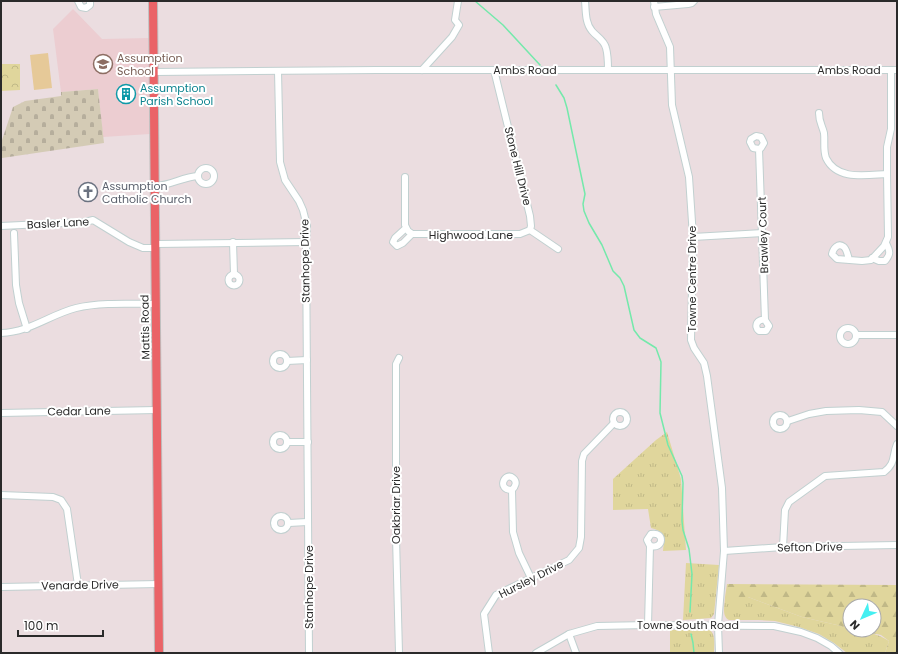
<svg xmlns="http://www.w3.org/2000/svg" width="898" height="654" font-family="Poppins,sans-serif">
<defs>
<pattern id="grass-tufts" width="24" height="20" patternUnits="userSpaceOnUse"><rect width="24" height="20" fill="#e0d69c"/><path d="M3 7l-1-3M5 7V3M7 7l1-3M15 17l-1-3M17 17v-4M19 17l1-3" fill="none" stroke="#c0b887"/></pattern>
<pattern id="forest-firs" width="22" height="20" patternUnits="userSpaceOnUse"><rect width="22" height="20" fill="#e0d69c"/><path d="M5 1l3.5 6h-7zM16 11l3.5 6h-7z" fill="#c0b887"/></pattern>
<pattern id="cemetery-stones" width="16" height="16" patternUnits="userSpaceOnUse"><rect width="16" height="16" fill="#d4cbb5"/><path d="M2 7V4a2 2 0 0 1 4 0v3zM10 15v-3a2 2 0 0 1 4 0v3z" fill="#b6ae9c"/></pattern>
<pattern id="park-crowns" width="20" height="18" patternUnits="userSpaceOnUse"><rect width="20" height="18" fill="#e0d69c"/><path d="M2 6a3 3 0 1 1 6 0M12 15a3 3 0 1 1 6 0" fill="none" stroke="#c0b887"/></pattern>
</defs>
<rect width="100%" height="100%" fill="#ebdde0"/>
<polygon fill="#eccdd1" points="73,9 102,39 149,38 150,134 103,137 98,89 61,92 53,29"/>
<g fill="url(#grass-tufts)">
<path d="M667,432L681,479L686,550L663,551C664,538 667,532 651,528L648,509L613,510V479L656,440Z"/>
<polygon points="686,563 719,565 714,614 711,618 683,620"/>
<path d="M725,597H748L802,617L850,628V630C864,630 878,634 889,641L885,653H847L834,643L819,634L799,627L775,621L758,620H729C721,616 725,605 725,597Z"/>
<path d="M670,630H710C716,635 714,646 714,653H670Z"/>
</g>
<polygon fill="url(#forest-firs)" points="727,584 897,585 897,653 885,653 889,641 881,635 857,630 874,630 874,606 850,606 850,628 802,617 748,597 725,597"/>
<polygon fill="url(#cemetery-stones)" points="98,89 104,143 2,158 2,140 13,107 25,101 61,96 61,92"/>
<polygon fill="url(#park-crowns)" points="1,64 20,64 20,90 1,91"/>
<polygon fill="#e6c998" points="48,53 52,88 34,90 30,55"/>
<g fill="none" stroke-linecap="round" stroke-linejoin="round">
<g stroke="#74e9ab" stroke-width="1.5">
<polyline points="475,1 503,25 540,65"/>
<polyline points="556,85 564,98 567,108 585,194 583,204 584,211 589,223 602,245 613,271 620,278 624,286 634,330 640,338 656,348 661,362 660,413 668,445 682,476 683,483 682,521 683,530 689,549 692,574 690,612"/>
<polyline points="691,634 693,643 694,653"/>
</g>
<g stroke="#c1d0d0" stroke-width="8">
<g id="minor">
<polyline points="78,1 81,7 86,8 90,5 90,1"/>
<path d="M585,1C586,11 585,23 592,31C597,37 604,40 606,48C608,55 608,63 608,70"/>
<polyline points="654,1 656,14 670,47 672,105 689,177 693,237 691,340 694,348 704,363 707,376 722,488 724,551 718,625 719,653"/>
<polyline points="654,7 688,4 692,3 694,1"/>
<polyline points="422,70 452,37 459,25 455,20 458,1"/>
<polyline points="494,70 530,216 531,226 530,230 558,249"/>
<polyline points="278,71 280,162 285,180 299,201 303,210 307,226 306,242 309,653"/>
<polyline points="154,72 377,70 897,70"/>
<path d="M819,113C819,122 822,125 824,133C825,141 823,150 826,158C837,181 866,175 887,174"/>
<path d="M759,149L753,148L750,142L751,139L756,136L761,137L764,143L761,148L759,149L765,320L769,326L766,331H759C753,326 758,318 765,320"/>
<circle cx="206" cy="176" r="8"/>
<polyline points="405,177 405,225 408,231 412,234 520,234 530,230"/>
<path d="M156,186C171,185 183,177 198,176"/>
<polyline points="1,226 85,222 93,220 129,242 143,248 155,248"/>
<polyline points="406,228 395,238 393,242 397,246 403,243 412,234"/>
<polyline points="14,233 16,285 19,303 27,329"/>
<polyline points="693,237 763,233"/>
<polyline points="233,242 234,274"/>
<polyline points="156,244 306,242"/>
<path d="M872,258L879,261H885C891,254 890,251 886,243"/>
<path d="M849,260C848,256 847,250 844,247C838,242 833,249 832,254L837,259L862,261L871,260L884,246L888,237L887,174V147L891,129V70"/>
<circle cx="234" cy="280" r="5.5"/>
<circle cx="848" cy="336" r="8"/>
<path d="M1,333C30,332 49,315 76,308C100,302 132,304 156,304"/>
<polyline points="856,335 897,335"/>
<circle cx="280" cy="361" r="7"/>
<polyline points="287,361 307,360"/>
<circle cx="620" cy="419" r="7"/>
<polyline points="1,413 157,410"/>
<circle cx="780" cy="422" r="7"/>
<polyline points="788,421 809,414 826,411 859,410 882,412 897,426"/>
<circle cx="280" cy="442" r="7"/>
<polyline points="287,442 308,442"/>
<path d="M512,490C496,490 505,471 513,478C518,482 515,487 512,490L513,532L519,553L531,578"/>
<polyline points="1,495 53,497 61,500 67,509 78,585"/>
<circle cx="281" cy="523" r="7"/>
<polyline points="289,523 307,522"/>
<path d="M783,547L785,510L789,502L825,476L884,472C896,463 892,456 897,444"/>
<polyline points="724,551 783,547 897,545"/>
<polyline points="1,587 159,584"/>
<path d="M648,625L650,546L647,540L651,534C665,531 664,550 650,546"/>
<polyline points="569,634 576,653"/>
<polyline points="399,653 396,537 396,364 399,358"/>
<polyline points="489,653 484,614 496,595 569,560 579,548 581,537 582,461 584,454 614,423"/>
<polyline points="536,653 569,634 597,626 648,625 774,626 801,632 817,638 831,646 839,653"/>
</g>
</g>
<g stroke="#bfbfbf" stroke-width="10">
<polyline id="major" points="153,1 159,653"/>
</g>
<use href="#minor" stroke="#fff" stroke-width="6"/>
<use href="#major" stroke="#ea6367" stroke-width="8"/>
</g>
<defs>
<g id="school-ring" transform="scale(1)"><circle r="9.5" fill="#fff" stroke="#8d6e63" stroke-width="1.5"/><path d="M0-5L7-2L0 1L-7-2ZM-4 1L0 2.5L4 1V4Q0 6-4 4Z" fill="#8d6e63"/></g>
<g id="building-ring" transform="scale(1)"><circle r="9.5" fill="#fff" stroke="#0f9aa8" stroke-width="1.5"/><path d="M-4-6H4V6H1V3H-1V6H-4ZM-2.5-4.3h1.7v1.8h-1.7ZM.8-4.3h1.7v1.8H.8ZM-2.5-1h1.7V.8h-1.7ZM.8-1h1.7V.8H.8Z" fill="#0f9aa8"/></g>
<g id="church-ring" transform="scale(1)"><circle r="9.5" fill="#fff" stroke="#6b7280" stroke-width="1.5"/><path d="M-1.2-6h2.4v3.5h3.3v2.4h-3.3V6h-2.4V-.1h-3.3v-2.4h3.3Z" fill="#6b7280"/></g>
</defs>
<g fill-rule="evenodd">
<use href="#school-ring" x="103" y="64"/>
<use href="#building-ring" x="126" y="94"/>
<use href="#church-ring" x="88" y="192"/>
</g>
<g text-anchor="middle" stroke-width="4" stroke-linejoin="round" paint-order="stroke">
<g font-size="11" fill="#785e54" stroke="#fff" text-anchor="start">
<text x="117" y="62">Assumption<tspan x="117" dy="13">School</tspan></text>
</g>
<g font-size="11" fill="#2a2a2a" stroke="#fff">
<text x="525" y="74">Ambs Road</text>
<text x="849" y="74">Ambs Road</text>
<text transform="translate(518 166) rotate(76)" y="4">Stone Hill Drive</text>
<text transform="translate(58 223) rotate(-3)" y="4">Basler Lane</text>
<text x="471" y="239">Highwood Lane</text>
<text transform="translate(763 235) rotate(-92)" y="4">Brawley Court</text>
<text transform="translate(305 261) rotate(-91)" y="4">Stanhope Drive</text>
<text transform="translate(692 279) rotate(-90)" y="4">Towne Centre Drive</text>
<text transform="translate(145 327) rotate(-91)" y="4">Mattis Road</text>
<text transform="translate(79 411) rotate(-1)" y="4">Cedar Lane</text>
<text transform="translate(396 505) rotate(-90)" y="4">Oakbriar Drive</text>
<text transform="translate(810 547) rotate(-1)" y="4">Sefton Drive</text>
<text transform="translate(531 579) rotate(-27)" y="4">Hursley Drive</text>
<text transform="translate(80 585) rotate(-1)" y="4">Venarde Drive</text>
<text transform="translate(309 587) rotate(-90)" y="4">Stanhope Drive</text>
<text x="688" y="629">Towne South Road</text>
</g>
<g font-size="11" fill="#0d838f" stroke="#fff" text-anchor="start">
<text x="140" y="92">Assumption<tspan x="140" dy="13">Parish School</tspan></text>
</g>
<g font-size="11" fill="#5b616d" stroke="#fff" text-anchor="start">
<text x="102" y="190">Assumption<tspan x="102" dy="13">Catholic Church</tspan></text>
</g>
</g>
<rect width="898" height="654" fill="none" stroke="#2a2a2a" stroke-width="4"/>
<g transform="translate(862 618) rotate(226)"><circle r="19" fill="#ffffff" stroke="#aaaaaa"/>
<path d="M0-3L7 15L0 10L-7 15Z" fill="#44eff1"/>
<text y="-6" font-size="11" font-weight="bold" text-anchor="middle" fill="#2a2a2a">N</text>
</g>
<path d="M18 630v6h85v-6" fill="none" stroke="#2a2a2a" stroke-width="2"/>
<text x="24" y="630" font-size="12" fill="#2a2a2a" stroke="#ffffff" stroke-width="3" paint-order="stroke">100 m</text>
</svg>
